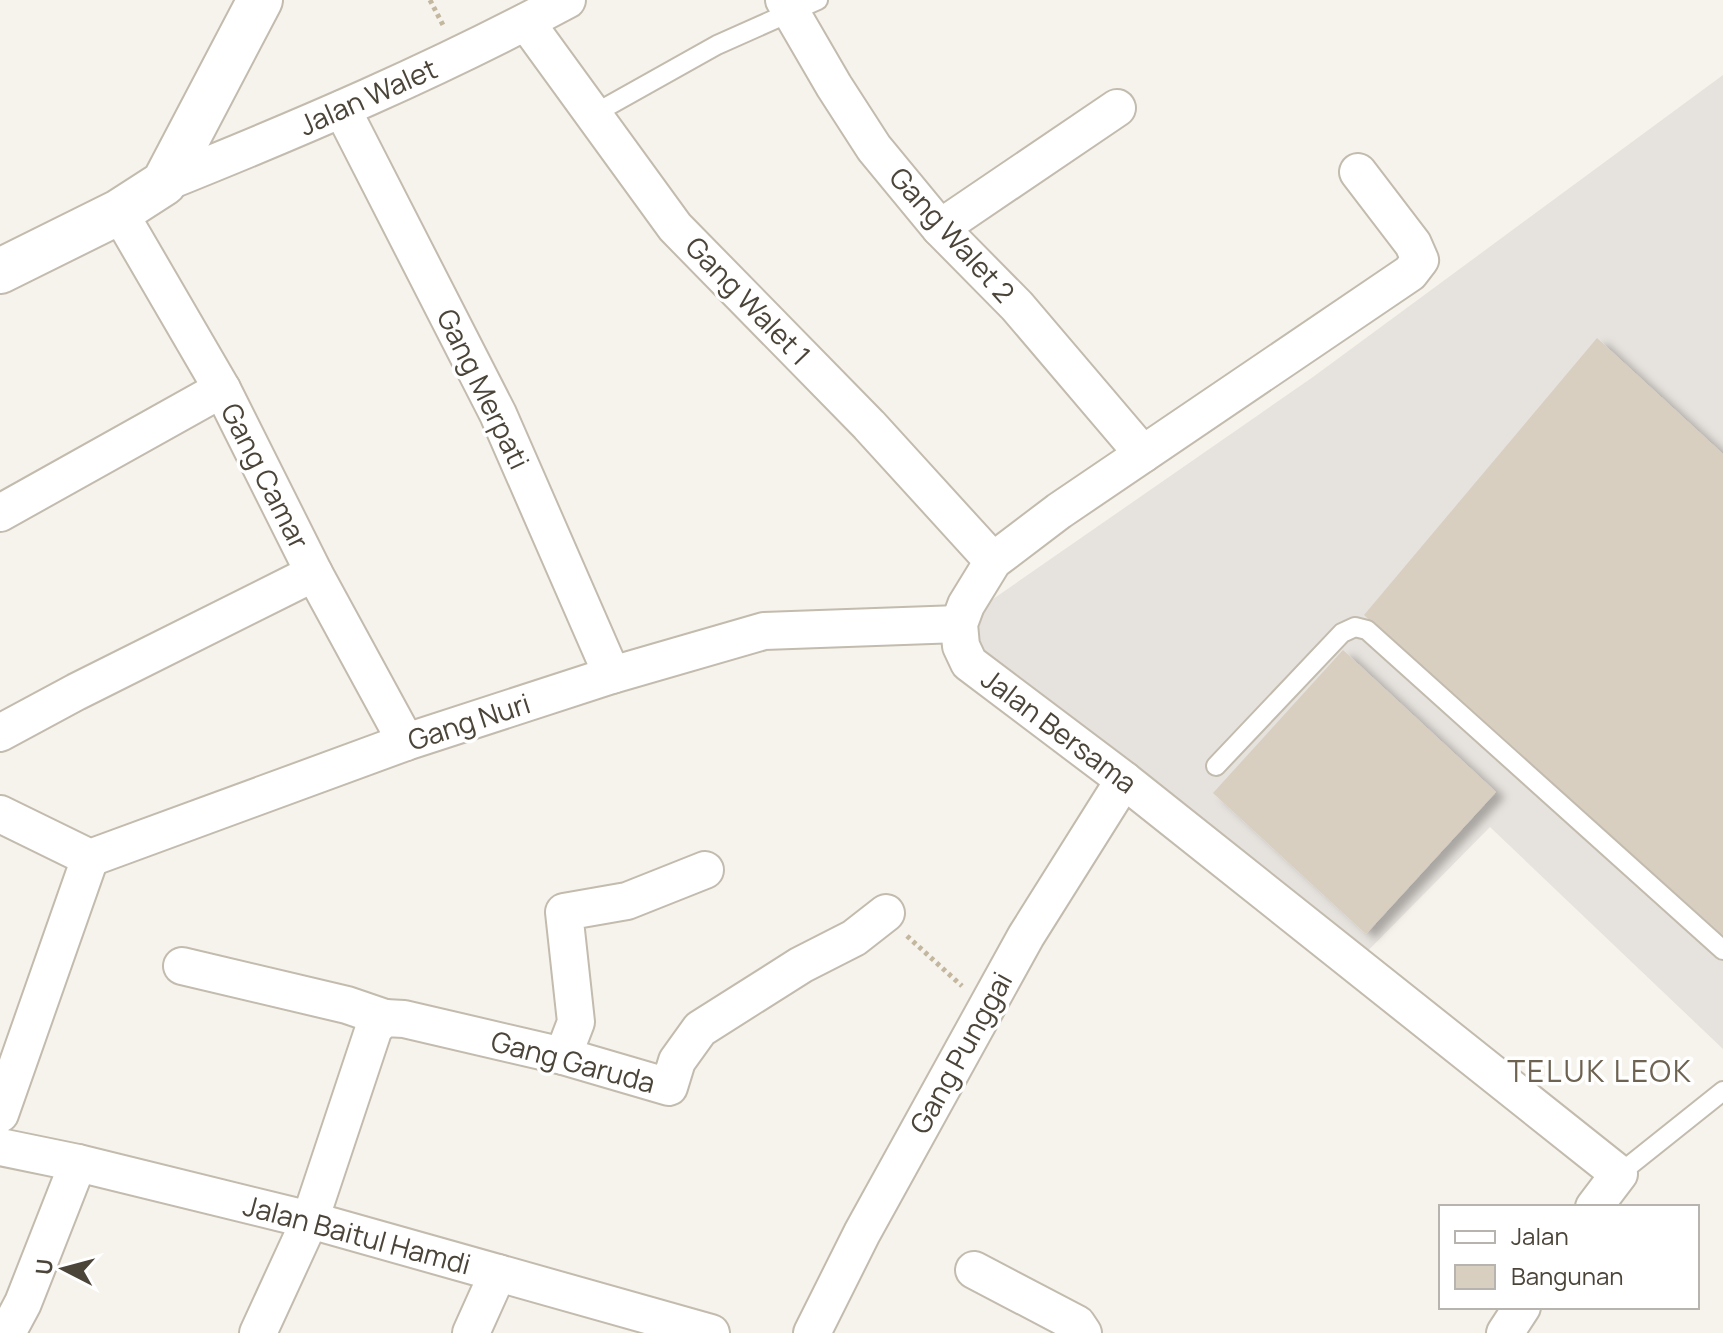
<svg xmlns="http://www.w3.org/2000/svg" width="1723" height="1333" font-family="Manrope,sans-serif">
<defs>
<filter id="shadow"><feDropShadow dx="9" dy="5" stdDeviation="4" flood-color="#0004"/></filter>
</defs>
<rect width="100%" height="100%" fill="#f6f3ec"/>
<polygon fill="#e6e2dd" points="1723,75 1723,1049 1490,827 1346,973 961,663 983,606 1313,377"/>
<g fill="#d8cfc1" filter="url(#shadow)">
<polygon points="1597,338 1723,454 1723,935 1364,615"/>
<polygon points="1343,650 1496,792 1366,934 1213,793"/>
</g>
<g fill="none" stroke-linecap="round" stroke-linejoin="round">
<g stroke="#c2bbae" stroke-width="22">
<g id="service">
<polyline points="592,115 717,45 818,0"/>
<polyline points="1216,766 1342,633 1355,627 1367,630 1723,950"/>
<polyline points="1619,1174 1723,1091"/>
</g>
</g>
<g stroke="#c2bbae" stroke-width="40">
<g id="minor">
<polyline points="784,0 834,86 874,148 940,228 1017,306 1143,454"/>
<polyline points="526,22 675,227 869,425 993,561"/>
<polyline points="342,109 498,414 612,675"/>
<polyline points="1358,172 1413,244 1420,260 1410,273 1059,511 993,561 966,605 959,624 961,646 969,663 1124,780 1619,1174 1594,1207"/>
<path d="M164,183C301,128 437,70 567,0"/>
<polyline points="119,212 222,389 314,573 406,742"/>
<polyline points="940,228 1117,108"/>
<polyline points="0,513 222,389"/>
<polyline points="0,733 76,692 314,573"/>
<polyline points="0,814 90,858 406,742 612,675 764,631 959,624"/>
<polyline points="182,966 347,1005 385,1018"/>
<polyline points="563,1056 576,1022 564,912 627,901 705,870"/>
<polyline points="0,1114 90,858"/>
<polyline points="0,1147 78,1163 310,1220 711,1333"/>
<polyline points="974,1270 1077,1324 1083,1333"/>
<polyline points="7,1333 23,1303 78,1163"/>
<polyline points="258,1333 310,1220 374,1028 385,1018 404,1019 563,1056 669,1087 677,1061 700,1029 801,965 854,938 886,913"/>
<polyline points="471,1333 498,1273"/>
<polyline points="812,1333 862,1233 1026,936 1124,780"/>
<polyline points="1505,1333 1522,1307"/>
</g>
</g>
<g stroke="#c2bbae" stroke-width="48">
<polyline id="tertiary" points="0,271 119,212 164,183 260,0"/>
</g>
<g stroke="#c4b79f" stroke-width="5" stroke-dasharray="4 4" stroke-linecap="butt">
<polyline points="430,0 444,27"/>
<polyline points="907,936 962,986"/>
</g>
<use href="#service" stroke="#fff" stroke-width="18"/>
<use href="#minor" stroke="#fff" stroke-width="36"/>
<use href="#tertiary" stroke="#fff" stroke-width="44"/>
</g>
<g text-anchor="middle" stroke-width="7" stroke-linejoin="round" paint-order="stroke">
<g font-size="28" fill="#4b4439" stroke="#fff">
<text transform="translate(368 97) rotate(-24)" y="10">Jalan Walet</text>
<text transform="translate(952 235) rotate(48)" y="10">Gang Walet 2</text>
<text transform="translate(748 301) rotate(46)" y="10">Gang Walet 1</text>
<text transform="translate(483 389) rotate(64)" y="10">Gang Merpati</text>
<text transform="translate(265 476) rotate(63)" y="10">Gang Camar</text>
<text transform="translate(469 722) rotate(-18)" y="10">Gang Nuri</text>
<text transform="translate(1059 731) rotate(37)" y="10">Jalan Bersama</text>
<text transform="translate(961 1053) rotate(-61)" y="10">Gang Punggai</text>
<text transform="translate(573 1062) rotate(15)" y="10">Gang Garuda</text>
<text transform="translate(357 1235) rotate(15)" y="10">Jalan Baitul Hamdi</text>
</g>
<g font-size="30" letter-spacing="2" fill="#6e6250" stroke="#fff">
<text x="1600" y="1082">TELUK LEOK</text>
</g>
</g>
<rect x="1439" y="1205" width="260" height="104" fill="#ffffff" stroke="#b7b4b0" stroke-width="2"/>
<rect x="1455" y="1231" width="40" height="12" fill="#ffffff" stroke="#b7b4b0" stroke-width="2"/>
<text x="1511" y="1245" font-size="24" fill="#4b4439">Jalan</text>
<rect x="1455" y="1265" width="40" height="24" fill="#d8cfc1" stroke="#b7b4b0" stroke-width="2"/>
<text x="1511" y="1285" font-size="24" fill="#4b4439">Bangunan</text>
<g transform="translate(64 1269) rotate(276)" stroke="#ffffff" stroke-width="6" paint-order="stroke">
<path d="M0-6L14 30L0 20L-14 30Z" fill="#4b4439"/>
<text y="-12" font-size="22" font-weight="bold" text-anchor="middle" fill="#4b4439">U</text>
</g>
</svg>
